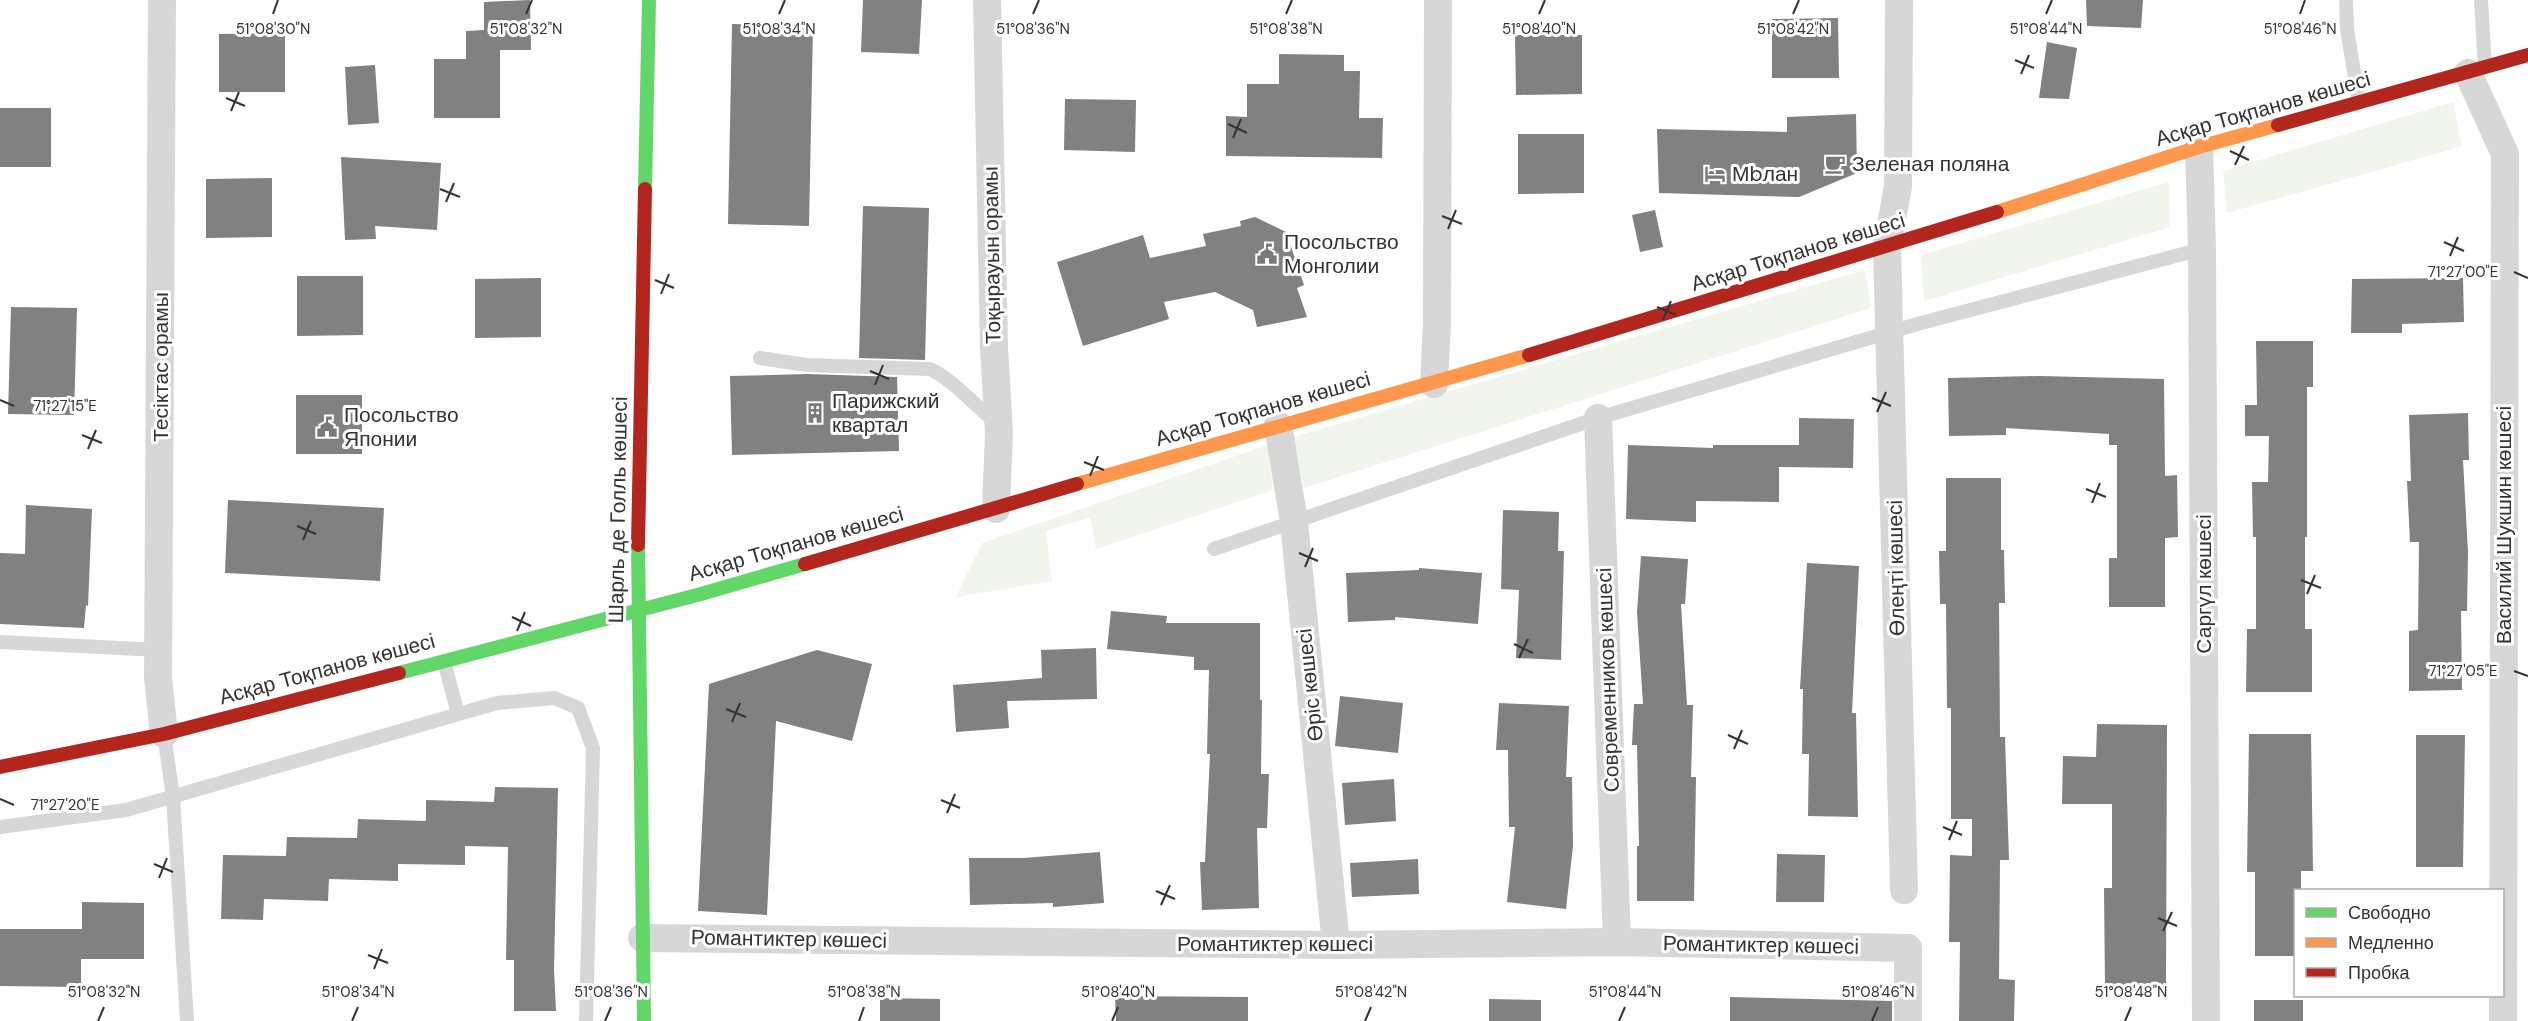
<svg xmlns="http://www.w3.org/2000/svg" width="2528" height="1021" font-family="'DM Sans',sans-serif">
<rect width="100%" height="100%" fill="#fff"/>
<g fill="#f1f5ed">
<polygon points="2453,102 2462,146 2227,213 2223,171"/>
<polygon points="2169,182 2170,227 1924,301 1921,255"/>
<polygon points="1865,270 1871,308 1304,488 1293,437"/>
<polygon points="1268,445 1273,490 1096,549 1090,517 1046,531 1052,581 956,597 982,543"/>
</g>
<g fill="#818181">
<polygon points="530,0 531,50 500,50 500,118 434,118 434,59 466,59 466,31 484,30 484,2"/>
<polygon points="863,0 922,0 919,54 861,52"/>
<polygon points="2086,0 2143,0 2141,28 2087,26"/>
<polygon points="1838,18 1839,78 1772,78 1772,19"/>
<polygon points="732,24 813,26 809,226 728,224"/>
<polygon points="285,33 285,92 219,92 219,34"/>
<polygon points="1515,35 1582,35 1582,94 1516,95"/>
<polygon points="2047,42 2077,48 2069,99 2039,98"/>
<polygon points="1279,54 1344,55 1344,71 1360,71 1359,118 1383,118 1382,158 1226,156 1226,116 1247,117 1247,84 1279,84"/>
<polygon points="375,65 379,123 348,125 345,67"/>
<polygon points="1065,99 1136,100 1135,152 1064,150"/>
<rect x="0" y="108" width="51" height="59"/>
<polygon points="1856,114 1857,173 1799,197 1659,193 1657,129 1787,132 1787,117"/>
<polygon points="1518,134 1584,134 1584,193 1518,194"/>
<polygon points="341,157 441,163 437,230 375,226 376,239 345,240"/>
<polygon points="272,178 272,237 206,238 206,179"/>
<polygon points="863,206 929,208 925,360 859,358"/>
<polygon points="1655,210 1663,247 1640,252 1632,215"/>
<polygon points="1255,217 1286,232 1304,285 1297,288 1307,317 1257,327 1253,310 1215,292 1164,302 1169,319 1083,346 1057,262 1143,235 1150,258 1206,246 1203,234 1241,226 1240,221"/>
<polygon points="297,276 363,276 363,335 297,336"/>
<polygon points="541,278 541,337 475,338 475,279"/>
<polygon points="2463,278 2464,322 2402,324 2402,333 2351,333 2352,279"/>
<polygon points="11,307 77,308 74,415 8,414"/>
<polygon points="2256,341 2313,341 2313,387 2307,387 2307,537 2305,537 2305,629 2312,629 2312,692 2246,692 2247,629 2256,629 2256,537 2253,537 2252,482 2268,482 2269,436 2245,436 2245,405 2257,405"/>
<polygon points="808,374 897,377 899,451 732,455 730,376"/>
<polygon points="2039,376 2164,379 2165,476 2177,475 2178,537 2165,538 2165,607 2109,607 2109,558 2117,558 2117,445 2109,445 2109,434 2006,428 2006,435 1949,436 1948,378"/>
<rect x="296" y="395" width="66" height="59"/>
<polygon points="2468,413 2469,460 2463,460 2468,553 2467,611 2461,611 2462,690 2409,691 2409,631 2418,630 2419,542 2410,542 2407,481 2411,481 2409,415"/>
<polygon points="1799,418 1854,419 1853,468 1779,467 1779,502 1696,501 1696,522 1626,519 1628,445 1713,448 1713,445 1799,445"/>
<polygon points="1946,478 2001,478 2001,550 2004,550 2005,603 1999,603 2000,737 2005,737 2009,860 2000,860 1999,979 2015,980 2014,1021 1959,1021 1960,942 1949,942 1950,855 1972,856 1972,819 1951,819 1951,708 1947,708 1946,604 1940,604 1939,551 1946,551"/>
<polygon points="228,500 384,508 380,581 225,573"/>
<polygon points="26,505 92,509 88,606 86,605 84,628 0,624 0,553 25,554"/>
<polygon points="1503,510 1559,512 1558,551 1564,551 1561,660 1516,658 1519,590 1501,589"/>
<polygon points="1641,556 1688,559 1685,604 1681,604 1687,705 1693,705 1691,777 1696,777 1694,901 1637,901 1637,846 1639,846 1637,745 1632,745 1634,704 1643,704 1637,612"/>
<polygon points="1807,563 1859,566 1852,713 1856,713 1858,817 1808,816 1809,754 1802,754 1803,689 1800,689"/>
<polygon points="1419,568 1482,573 1478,624 1395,617 1395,620 1348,622 1346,573 1419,570"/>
<polygon points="1111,611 1167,616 1166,623 1260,623 1260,700 1262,700 1261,774 1269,774 1267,828 1257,828 1259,908 1202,910 1200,862 1205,862 1210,754 1207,754 1209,670 1194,670 1194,657 1107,649"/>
<polygon points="1096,648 1097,699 1007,701 1009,728 956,732 953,685 1042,678 1041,650"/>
<polygon points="817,650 872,664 852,741 776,721 767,915 698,911 709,684"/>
<polygon points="1340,696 1403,703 1398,753 1335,746"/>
<polygon points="1499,703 1569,706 1566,777 1572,777 1573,846 1566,909 1507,902 1515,827 1509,827 1508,750 1496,750"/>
<polygon points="2097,724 2167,725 2166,987 2105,988 2104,888 2112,888 2112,804 2062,804 2063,756 2096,757"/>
<polygon points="2249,734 2311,734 2313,871 2301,871 2301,891 2295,891 2295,956 2255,956 2255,872 2247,872"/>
<polygon points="2416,735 2465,735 2463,867 2416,867"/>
<polygon points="1394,779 1396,821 1345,825 1342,783"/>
<polygon points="495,787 558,788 554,969 556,1011 514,1011 514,960 506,960 508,847 465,846 465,865 398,864 398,881 329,879 328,901 264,899 263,920 221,919 223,855 286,856 287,837 357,838 358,819 426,821 426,800 494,802"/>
<polygon points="1100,852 1104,903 1053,907 1053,903 970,905 969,858 1023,858"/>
<polygon points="1777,854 1825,855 1824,902 1776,902"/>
<polygon points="1418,859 1419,894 1352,897 1350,863"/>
<polygon points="82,902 144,903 144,959 81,959 81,987 0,986 0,929 82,929"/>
<polygon points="1115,996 1248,997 1248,1021 1116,1021"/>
<polygon points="1730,997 1892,1001 1892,1021 1730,1021"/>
<polygon points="880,998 940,999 940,1021 880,1021"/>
<polygon points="1489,999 1541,1000 1541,1021 1489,1021"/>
<rect x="2254" y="1000" width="49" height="21"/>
</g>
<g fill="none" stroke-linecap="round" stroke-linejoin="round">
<g stroke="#d7d7d7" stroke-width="14">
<polyline points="2346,0 2347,29 2359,103"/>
<polyline points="2481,0 2485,67"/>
<path d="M760,358L807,365L930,369C951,378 978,408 997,424"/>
<polyline points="1214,549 1598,418 1921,323 2202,249"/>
<polyline points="0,642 159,650"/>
<polyline points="444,661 458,714"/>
<polyline points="164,734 173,797 187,1021"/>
<polyline points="0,827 126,810 497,703 554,698 578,708 593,748 586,1021"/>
</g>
<g stroke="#d7d7d7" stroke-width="28">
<polyline points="162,0 158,678 164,734"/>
<polyline points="987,0 994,348 999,433 996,509"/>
<polyline points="1899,0 1898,186 1887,247 1904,890"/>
<polyline points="2468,73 2505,154 2503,1021"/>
<polyline points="2199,147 2202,249 2206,1021"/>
<polyline points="1434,384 1437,322 1438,0"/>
<polyline points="1598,418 1617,942"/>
<polyline points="1278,425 1294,522 1336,945"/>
<polyline points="642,938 1336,945 1617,942 1908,948 1908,1021"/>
</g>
<g stroke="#63d668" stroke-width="14">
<polyline points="645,189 649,0"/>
<polyline points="638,545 644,1021"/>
<polyline points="399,673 701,594 805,564"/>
</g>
<g stroke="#ff974d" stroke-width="14">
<polyline points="1997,212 2199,147 2278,125"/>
<polyline points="1077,484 1529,355"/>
</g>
<g stroke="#b3261e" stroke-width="14">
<polyline points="2278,125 2528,55"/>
<polyline points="1529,355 1997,212"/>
<polyline points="638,545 645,189"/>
<polyline points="805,564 1077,484"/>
<polyline points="0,767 164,734 399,673"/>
</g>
</g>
<path fill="none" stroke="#333" stroke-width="2" d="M273,14L278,0M526,14L532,0M779,14L785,0M1033,14L1039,0M1286,14L1292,0M1539,14L1545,0M1793,14L1799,0M2046,14L2052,0M2300,14L2305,0M2015,60L2034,68M2021,74L2029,55M226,98L245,106M231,111L239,92M1228,124L1247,133M1233,138L1241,119M2230,151L2249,160M2235,165L2244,146M440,189L460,197M446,202L454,183M1442,216L1462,224M1448,229L1456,210M2444,242L2464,251M2450,256L2458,237M2514,272L2528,278M655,280L674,288M661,294L669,274M1657,307L1676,315M1663,320L1671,301M870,371L889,379M875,385L883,365M1872,398L1891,406M0,400L14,406M1877,412L1886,392M82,435L102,443M88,449L96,430M1084,462L1104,470M1090,476L1098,456M2086,489L2106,497M2092,503L2100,483M297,526L316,534M303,540L311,521M1299,553L1318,561M1305,567L1313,548M2301,580L2321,588M2307,594L2315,575M512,617L531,626M517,631L525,612M1514,644L1533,653M1519,658L1528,639M2514,671L2528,676M726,709L746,717M732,722L740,703M1728,735L1748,744M1734,749L1742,730M0,799L14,805M941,800L960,808M947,813L955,794M1943,827L1962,835M1949,840L1957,821M154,864L173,872M159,878L167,858M1156,891L1175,899M1161,905L1170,885M2158,918L2177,926M2163,931L2172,912M368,955L388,963M374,969L382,949M98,1021L104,1007M352,1021L358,1007M605,1021L611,1007M859,1021L864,1007M1112,1021L1118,1007M1365,1021L1371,1007M1619,1021L1625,1007M1872,1021L1878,1007M2125,1021L2131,1007"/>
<defs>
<g id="cafe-bare" transform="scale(1.62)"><path d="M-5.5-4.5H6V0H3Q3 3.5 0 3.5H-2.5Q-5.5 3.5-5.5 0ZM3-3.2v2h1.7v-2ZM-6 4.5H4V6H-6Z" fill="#7a7a7a" stroke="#fff" stroke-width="2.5" paint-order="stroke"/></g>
<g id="hotel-bare" transform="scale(1.62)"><path d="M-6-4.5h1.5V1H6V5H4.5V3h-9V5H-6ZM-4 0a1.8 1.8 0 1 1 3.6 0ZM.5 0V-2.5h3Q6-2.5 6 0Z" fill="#7a7a7a" stroke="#fff" stroke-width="2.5" paint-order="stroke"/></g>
<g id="civic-bare" transform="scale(1.62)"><path d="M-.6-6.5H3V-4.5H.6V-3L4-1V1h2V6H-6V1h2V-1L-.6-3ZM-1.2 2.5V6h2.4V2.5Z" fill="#7a7a7a" stroke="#fff" stroke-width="2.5" paint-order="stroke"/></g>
<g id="building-bare" transform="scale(1.62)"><path d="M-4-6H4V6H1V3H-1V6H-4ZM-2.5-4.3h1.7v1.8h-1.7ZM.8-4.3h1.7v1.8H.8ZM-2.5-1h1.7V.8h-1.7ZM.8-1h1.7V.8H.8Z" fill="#7a7a7a" stroke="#fff" stroke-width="2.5" paint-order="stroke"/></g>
</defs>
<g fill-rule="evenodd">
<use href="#cafe-bare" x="1835" y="164"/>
<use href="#hotel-bare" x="1715" y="174"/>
<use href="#civic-bare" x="1267" y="254"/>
<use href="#building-bare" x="815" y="413"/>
<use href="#civic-bare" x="327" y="427"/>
</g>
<g text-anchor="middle" stroke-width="6" stroke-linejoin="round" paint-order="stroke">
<g font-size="21" fill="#333" stroke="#fff">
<text transform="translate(2263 109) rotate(-16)" y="7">Асқар Тоқпанов көшесі</text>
<text transform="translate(1798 252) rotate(-17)" y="7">Асқар Тоқпанов көшесі</text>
<text transform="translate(992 255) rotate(-91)" y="7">Тоқырауын орамы</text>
<text transform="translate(161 367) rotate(-90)" y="7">Тесіктас орамы</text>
<text transform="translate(1263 409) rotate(-16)" y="7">Асқар Тоқпанов көшесі</text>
<text transform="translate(618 510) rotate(-89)" y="7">Шарль де Голль көшесі</text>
<text transform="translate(2504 525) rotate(-90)" y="7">Василий Шукшин көшесі</text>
<text transform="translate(796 544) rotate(-16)" y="7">Асқар Тоқпанов көшесі</text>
<text transform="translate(1896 568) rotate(-91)" y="7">Өлеңті көшесі</text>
<text transform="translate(2204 584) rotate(-90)" y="7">Саргүл көшесі</text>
<text transform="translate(327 669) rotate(-15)" y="7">Асқар Тоқпанов көшесі</text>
<text transform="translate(1608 680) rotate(-92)" y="7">Современников көшесі</text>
<text transform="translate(1310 685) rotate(-96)" y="7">Өріс көшесі</text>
<text transform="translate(789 939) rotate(1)" y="7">Романтиктер көшесі</text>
<text x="1275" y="951">Романтиктер көшесі</text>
<text transform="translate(1761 945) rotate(1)" y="7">Романтиктер көшесі</text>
</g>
<g font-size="21" fill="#333" stroke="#fff" text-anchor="start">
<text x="1852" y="171">Зеленая поляна</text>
<text x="1732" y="181">Мbлан</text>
<text x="1284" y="249">Посольство<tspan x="1284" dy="24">Монголии</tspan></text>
<text x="832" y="408">Парижский<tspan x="832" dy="24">квартал</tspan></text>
<text x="344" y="422">Посольство<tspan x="344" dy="24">Японии</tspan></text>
</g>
</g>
<g font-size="15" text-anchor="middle" fill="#333" stroke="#fff" stroke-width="6" stroke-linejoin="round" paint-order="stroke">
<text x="273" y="34">51°08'30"N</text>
<text x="526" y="34">51°08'32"N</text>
<text x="779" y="34">51°08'34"N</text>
<text x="1033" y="34">51°08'36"N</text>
<text x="1286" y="34">51°08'38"N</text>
<text x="1539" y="34">51°08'40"N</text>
<text x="1793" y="34">51°08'42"N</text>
<text x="2046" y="34">51°08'44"N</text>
<text x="2300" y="34">51°08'46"N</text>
<text x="2463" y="277">71°27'00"E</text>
<text x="65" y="411">71°27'15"E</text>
<text x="2463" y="676">71°27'05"E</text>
<text x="65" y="810">71°27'20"E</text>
<text x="104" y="997">51°08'32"N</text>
<text x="358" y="997">51°08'34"N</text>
<text x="611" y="997">51°08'36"N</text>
<text x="864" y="997">51°08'38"N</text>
<text x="1118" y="997">51°08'40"N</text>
<text x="1371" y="997">51°08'42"N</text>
<text x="1625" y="997">51°08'44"N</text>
<text x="1878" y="997">51°08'46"N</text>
<text x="2131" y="997">51°08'48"N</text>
</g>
<rect x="2294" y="889" width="210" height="108" fill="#ffffff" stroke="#adadad" stroke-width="1.5"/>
<rect x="2306" y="908" width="30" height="9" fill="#63d668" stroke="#adadad" stroke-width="1.5"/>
<text x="2348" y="919" font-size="18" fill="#333333">Свободно</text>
<rect x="2306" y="938" width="30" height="9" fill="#ff974d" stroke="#adadad" stroke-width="1.5"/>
<text x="2348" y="949" font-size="18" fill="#333333">Медленно</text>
<rect x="2306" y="968" width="30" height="9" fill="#b3261e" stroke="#adadad" stroke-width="1.5"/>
<text x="2348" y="979" font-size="18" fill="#333333">Пробка</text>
</svg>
